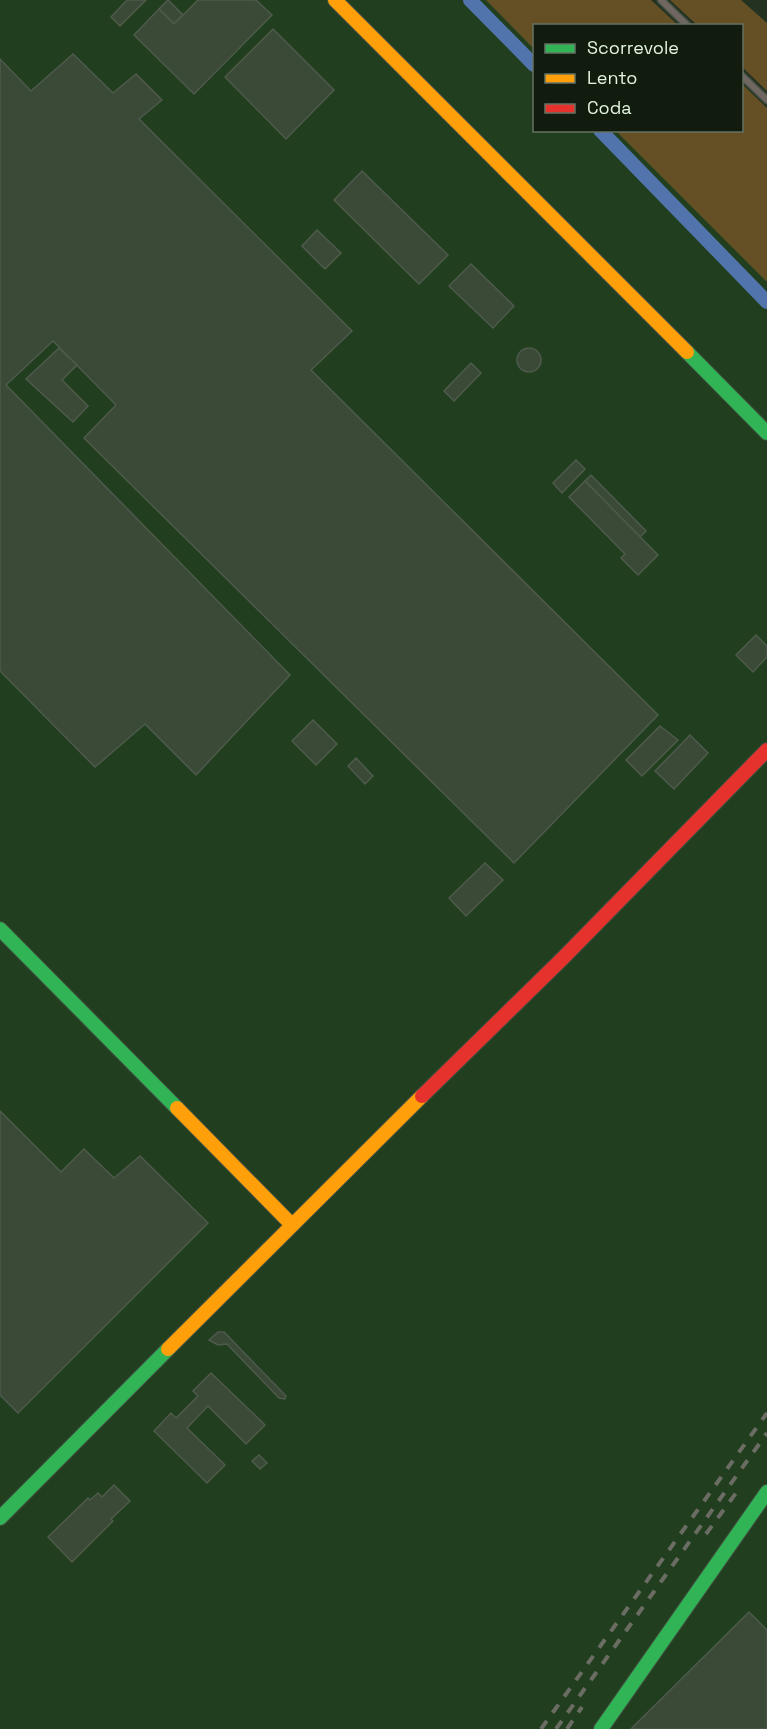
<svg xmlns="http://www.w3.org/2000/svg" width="767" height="1729" font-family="'Space Grotesk',sans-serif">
<rect width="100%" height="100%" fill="#233221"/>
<polygon fill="#213f1e" points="0,0 549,0 534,26 534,130 668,131 767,273 767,1729 0,1729"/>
<g fill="#645024">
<polygon points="486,0 651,0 678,25 534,26 534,49"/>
<polygon points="670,0 741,0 767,23 767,91 742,67 742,26 697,25"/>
<polygon points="742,84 767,108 767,282 616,131 742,130"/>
</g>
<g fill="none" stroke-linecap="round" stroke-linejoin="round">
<g stroke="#5174ac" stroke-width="14">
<polyline points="470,0 534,65"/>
<polyline points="600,130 767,302"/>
</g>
</g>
<g fill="#3a4a37" stroke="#4e5a4c" stroke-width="1.5">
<polygon points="127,0 146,0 120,26 111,17"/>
<polygon points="168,0 183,15 174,24 159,9"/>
<polygon points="198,0 256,0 272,15 194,94 134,35 159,9 174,24"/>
<polygon points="273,29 334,90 286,139 225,77"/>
<polygon points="73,54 113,93 136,74 162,100 139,119 352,331 311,370 658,715 514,863 84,438 116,405 53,341 6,385 290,675 196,775 145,724 95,767 0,671 0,59 31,91"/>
<polygon points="362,171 448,255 419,284 334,200"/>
<polygon points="317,230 341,253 325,269 302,246"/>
<polygon points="471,264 514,306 493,328 449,286"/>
<circle cx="529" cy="360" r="12"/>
<polygon points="59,348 77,365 62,380 88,406 73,422 26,379"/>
<polygon points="471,363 481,373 454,401 444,391"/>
<polygon points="576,460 585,469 562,493 553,483"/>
<polygon points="591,475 646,531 640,537 585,481"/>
<polygon points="585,481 658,555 638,575 621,558 625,554 569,497"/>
<polygon points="756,635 767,646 767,657 753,672 736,655"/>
<polygon points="313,720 337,744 316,765 292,741"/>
<polygon points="660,726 678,740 642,776 626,760"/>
<polygon points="690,735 708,753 674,789 655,771"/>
<polygon points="356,758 373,776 365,784 348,766"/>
<polygon points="485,863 503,880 466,916 449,898"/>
<polygon points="0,1111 61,1172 84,1149 114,1178 140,1156 208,1223 18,1413 0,1395"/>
<polygon points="218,1332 224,1332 286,1396 285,1399 279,1398 227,1344 218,1345 209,1340"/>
<polygon points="211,1373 265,1425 246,1444 208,1406 187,1428 225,1465 207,1483 154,1431 171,1413 176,1418 198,1396 193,1391"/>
<polygon points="259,1455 267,1463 260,1469 252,1461"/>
<polygon points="114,1485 130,1501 111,1519 113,1521 72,1562 48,1537 88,1498 90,1500 98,1493 102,1497"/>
<polygon points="749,1612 767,1630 767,1729 631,1729"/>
</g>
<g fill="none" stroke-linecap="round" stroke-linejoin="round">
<g stroke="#424f41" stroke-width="9">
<g id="lane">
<polyline points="661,0 688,26"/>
<polyline points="742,76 767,100"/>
</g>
</g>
<g stroke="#424f41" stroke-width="16">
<g id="fast">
<polyline points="687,352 767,433"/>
<polyline points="0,929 177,1108"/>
<polyline points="0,1518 168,1349"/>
<polyline points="601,1729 767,1492"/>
</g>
</g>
<g stroke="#424f41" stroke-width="16">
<g id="slow">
<polyline points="335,0 687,352"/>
<polyline points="177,1108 291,1224"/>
<polyline points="168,1349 422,1096"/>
</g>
</g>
<g stroke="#424f41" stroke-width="16">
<polyline id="jam" points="422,1096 563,958 767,750"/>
</g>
<use href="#lane" stroke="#716762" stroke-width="6"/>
<use href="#fast" stroke="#30b455" stroke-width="14"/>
<use href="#slow" stroke="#ff9f0a" stroke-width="14"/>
<use href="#jam" stroke="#e5322d" stroke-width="14"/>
<g stroke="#6b6c63" stroke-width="4" stroke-dasharray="10 10" stroke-linecap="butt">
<polyline points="706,1534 736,1493"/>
<polyline points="541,1729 767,1413"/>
<polyline points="556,1729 767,1433"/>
<polyline points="567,1729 582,1707"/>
</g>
</g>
<rect x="533" y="24" width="210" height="108" fill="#111c0f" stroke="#657263" stroke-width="1.5"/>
<rect x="545" y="44" width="30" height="9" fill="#30b455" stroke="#657263" stroke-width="1.5"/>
<text x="587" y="54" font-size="18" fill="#e2f3e0">Scorrevole</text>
<rect x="545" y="74" width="30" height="9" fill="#ff9f0a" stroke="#657263" stroke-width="1.5"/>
<text x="587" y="84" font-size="18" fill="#e2f3e0">Lento</text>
<rect x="545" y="104" width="30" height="9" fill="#e5322d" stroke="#657263" stroke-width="1.5"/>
<text x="587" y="114" font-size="18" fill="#e2f3e0">Coda</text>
</svg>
